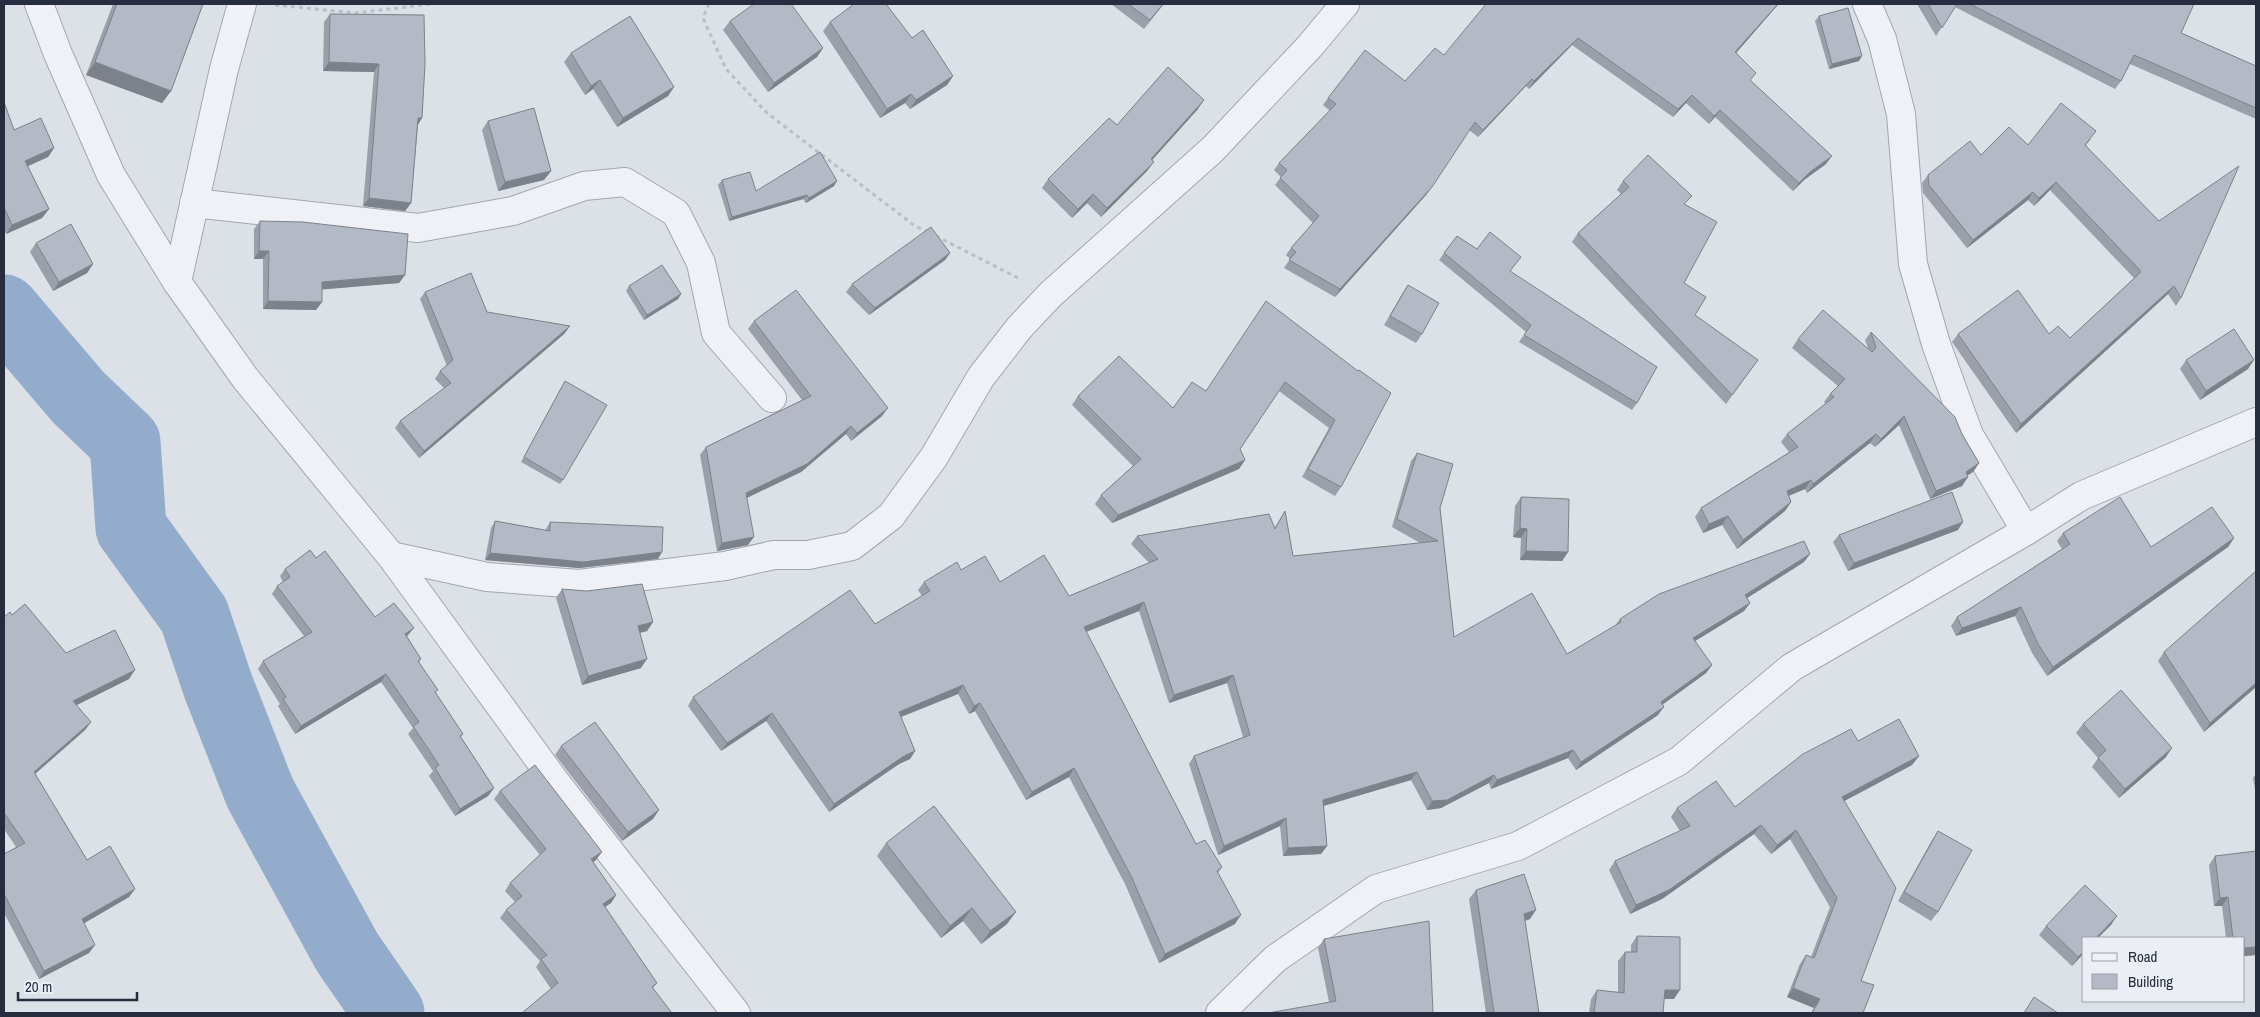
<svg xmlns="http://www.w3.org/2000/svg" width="2260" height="1017" font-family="'Archivo Narrow',sans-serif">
<rect width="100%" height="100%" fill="#dce0e7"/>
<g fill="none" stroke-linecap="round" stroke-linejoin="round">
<polyline stroke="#94accb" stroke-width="71" points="4,310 78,397 125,442 131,528 194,615 218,686 260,793 347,952 389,1013"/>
<g stroke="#a1a7b1" stroke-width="30">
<g id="minor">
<polyline points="39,4 58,54 111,175 177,282 245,378 391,556 554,780 736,1013"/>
<polyline points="1867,4 1882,39 1901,114 1913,264 1936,344 1969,435 2026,531"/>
<polyline points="194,203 418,228 513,211 584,186 625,182 676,213 701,263 716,333 772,398"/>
<polyline points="177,282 224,69 242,4"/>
<polyline points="391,556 487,577 579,584 725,566 774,555 808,555 852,546 891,516 934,457 981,377 1019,328 1051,294 1213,149 1310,46 1345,4"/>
<polyline points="1220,1013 1275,959 1376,889 1518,846 1609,798 1679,761 1792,667 2026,531 2081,496 2256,422"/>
</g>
</g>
<g stroke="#babec6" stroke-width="3" stroke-dasharray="4 4" stroke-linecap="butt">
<polyline points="709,4 703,18 726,69 767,113 915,226 928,232"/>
<polyline points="275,5 356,13 431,4"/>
<polyline points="936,236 1020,279"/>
</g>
<use href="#minor" stroke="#eff1f6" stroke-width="28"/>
</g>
<g fill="#9a9fa9">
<polygon points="113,4 203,4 171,91 162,103 86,75"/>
<polygon points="1111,4 1164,4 1144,29"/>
<polygon points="1917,4 2194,4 2181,33 2256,66 2256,119 2130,64 2121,81 2115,89 1955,7 1936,36"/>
<polygon points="1776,7 1736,53 1751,81 1826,164 1804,180 1793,191 1715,117 1709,124 1686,103 1673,117 1572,45 1529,89 1526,86 1478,137 1469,130 1426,195 1335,297 1284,268 1290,259 1286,255 1291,248 1313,223 1275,185 1281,177 1274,170 1279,163 1330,111 1323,105 1328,98 1405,81 1444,55"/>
<polygon points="330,14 424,15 422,118 418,125 411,203 405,211 363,206 374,72 323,71 324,22"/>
<polygon points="1819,16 1859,61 1829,69 1815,21"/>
<polygon points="730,21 823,48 817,57 768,92 723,30"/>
<polygon points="830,22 912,38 953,76 947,85 910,109 905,103 880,118 823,31"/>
<polygon points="571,53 674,87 668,96 617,127 593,89 585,95 564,62"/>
<polygon points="4,102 14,130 54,148 48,157 28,166 49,209 42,218 6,234 4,229"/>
<polygon points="1198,109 1152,160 1147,171 1101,217 1087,203 1072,218 1042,188 1048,179 1117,125"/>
<polygon points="488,121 551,171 544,180 498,191 482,130"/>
<polygon points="2091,139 2086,145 2181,298 2176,306 2168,294 2016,433 1952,342 1958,334 2049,334 2070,338 2134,278 2132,276 2050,190 2034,206 2028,200 1967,248 1923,193 1922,183 1928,175 1981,155 2028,145"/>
<polygon points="722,180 756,191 834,186 806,203 803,199 729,221 718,185"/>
<polygon points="1623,181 1685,205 1684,283 1695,315 1758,360 1726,404 1572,242 1578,233 1621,194 1617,190"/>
<polygon points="260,221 405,275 399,283 322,289 322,302 316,310 263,309 263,259 254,259 254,229"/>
<polygon points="1457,236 1477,249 1521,257 1510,271 1637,403 1632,410 1519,342 1526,332 1439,260"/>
<polygon points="36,243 93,264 87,273 53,291 30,252"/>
<polygon points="950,253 945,260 869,315 846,292 852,284"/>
<polygon points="1408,285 1422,334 1416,343 1384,325 1402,294"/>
<polygon points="629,286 681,294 678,299 644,320 626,291"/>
<polygon points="425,292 487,312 570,326 564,334 419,458 395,428 400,421 444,388 435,379 440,371 447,366 420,299"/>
<polygon points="754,321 882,416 851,441 846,434 801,472 747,498 748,545 717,551 700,455 706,447 802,400 748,329"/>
<polygon points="1871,332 1962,434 1979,463 1973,472 1967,475 1962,486 1930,499 1899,425 1875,447 1870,443 1807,493 1805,489 1788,496 1791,502 1785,511 1737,549 1722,525 1703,533 1695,517 1701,508 1789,452 1781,442 1787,434 1826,404 1824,402 1830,394 1838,386 1792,348 1798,339 1868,348 1865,340"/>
<polygon points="2186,360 2248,369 2200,400 2180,369"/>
<polygon points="1358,371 1341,487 1335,496 1302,477 1329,428 1279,391 1240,449 1245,460 1239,469 1112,523 1095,504 1101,495 1133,466 1072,405 1078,396 1173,408 1206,391"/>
<polygon points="565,381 563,480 560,484 521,462"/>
<polygon points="1417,453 1440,508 1454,637 1567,654 1614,627 1620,619 1804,562 1747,598 1750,603 1744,611 1695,641 1712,665 1706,673 1662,705 1658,715 1576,770 1568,758 1491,789 1489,783 1441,808 1427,810 1411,780 1323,806 1327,846 1321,854 1283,856 1280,826 1218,855 1189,764 1194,756 1243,737 1227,683 1169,703 1139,611 1086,632 1196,844 1222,867 1218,873 1235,924 1159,963 1125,884 1069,777 1026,800 975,711 969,714 958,694 901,717 915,751 910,759 899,764 829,812 766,721 721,751 688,706 693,697 875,624 922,596 918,590 924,582 961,570 1000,582 1069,596 1149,563 1131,544 1137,536 1275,527 1285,511 1293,556 1420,543 1392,527 1411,461"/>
<polygon points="1521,497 1568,552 1562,561 1520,560 1521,538 1513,537 1515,506"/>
<polygon points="495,521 546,530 546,529 550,522 658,559 579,568 485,560 491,528"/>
<polygon points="1958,530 1848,571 1833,542 1839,535"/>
<polygon points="2063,533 2151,547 2234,538 2228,547 2047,676 2032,653 2015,616 1956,636 1951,626 1957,617 2062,549 2057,541"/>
<polygon points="316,558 375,617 408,635 407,636 421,659 419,662 436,693 463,734 461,737 494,788 488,796 455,816 429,776 433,771 408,734 413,728 381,682 295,734 278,706 280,704 258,669 263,661 304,636 272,594 277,586 283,582 280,576 285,569"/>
<polygon points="562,589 653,622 647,631 639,633 641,668 582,685 556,598"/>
<polygon points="12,615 66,653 129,679 76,705 91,722 85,730 35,774 87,860 129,897 84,923 89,953 39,979 4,913 4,854 16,847 4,829 4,617"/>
<polygon points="2164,652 2256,687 2204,732 2158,661"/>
<polygon points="2083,724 2166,757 2119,798 2092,767 2098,758 2076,733"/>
<polygon points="1858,741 1919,756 1912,765 1844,801 1863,1013 1811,1013 1814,1008 1787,997 1800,964 1806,955 1811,957 1830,907 1790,839 1771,854 1754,834 1662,899 1630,914 1609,870 1615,861 1680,831 1671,817 1677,808 1735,807"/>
<polygon points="561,746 653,819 622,841 555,755"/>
<polygon points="2256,774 2256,795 2253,778"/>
<polygon points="500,791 596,860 593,862 616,895 611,903 605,907 657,983 653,988 672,1013 522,1013 551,989 536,967 540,961 500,918 506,910 515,902 505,891 510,883 540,855 494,799"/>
<polygon points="1938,831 1938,912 1931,921 1898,901 1932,840"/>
<polygon points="886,843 1007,924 981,944 963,921 941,938 877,856"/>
<polygon points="2256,851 2256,955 2244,956 2244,938 2226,938 2222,906 2214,906 2209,865 2215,856"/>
<polygon points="1476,890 1530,919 1525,921 1539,1013 1486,1013 1469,899"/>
<polygon points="2111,925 2084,938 2084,953 2072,966 2039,935 2046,926"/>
<polygon points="1637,936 1674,999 1664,999 1663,1013 1589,1013 1591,999 1597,990 1618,992 1618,961 1625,952 1631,952 1631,945"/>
<polygon points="1324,939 1433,1013 1329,1002 1318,948"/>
</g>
<g fill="#7d828a">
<polygon points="1778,4 1779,4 1776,7 1730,60 1735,52"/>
<polygon points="1578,38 1572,45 1529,89 1534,81"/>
<polygon points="823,48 817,57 768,92 774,83"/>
<polygon points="1862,56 1859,61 1829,69 1832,64"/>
<polygon points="95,62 171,91 162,103 86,75"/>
<polygon points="329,62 379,64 374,72 323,71"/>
<polygon points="953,76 947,85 910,109 916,100"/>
<polygon points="1532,79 1526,86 1478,137 1483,130"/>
<polygon points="600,80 593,89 585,95 591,86"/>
<polygon points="674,87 668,96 617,127 623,118"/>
<polygon points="911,94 905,103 880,118 887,109"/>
<polygon points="1692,95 1686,103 1673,117 1678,109"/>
<polygon points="1204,100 1198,109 1145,168 1151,159"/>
<polygon points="1720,110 1715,117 1709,124 1714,116"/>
<polygon points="418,118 422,118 416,127"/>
<polygon points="54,148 48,157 19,170 25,161"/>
<polygon points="1832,156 1826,164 1804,180 1793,191 1799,183 1810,172"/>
<polygon points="1154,162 1147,171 1101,217 1107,208"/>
<polygon points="551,171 544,180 498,191 505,182"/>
<polygon points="837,181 834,186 806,203 809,198"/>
<polygon points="2056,182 2050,190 2034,206 2039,198"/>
<polygon points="1432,187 1426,195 1335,297 1340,289"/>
<polygon points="2033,192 2028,200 1967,248 1973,240"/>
<polygon points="1093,194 1087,203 1072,218 1078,209"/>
<polygon points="807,195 803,199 729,221 732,217"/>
<polygon points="369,198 411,203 405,211 363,206"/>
<polygon points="49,209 42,218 6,234 12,225"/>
<polygon points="259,251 269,251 263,259 254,259"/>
<polygon points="950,253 945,260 869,315 875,308"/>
<polygon points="93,264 87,273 53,291 59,282"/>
<polygon points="405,275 399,283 317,290 322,282"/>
<polygon points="2174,286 2168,294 2016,433 2021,424"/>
<polygon points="681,294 678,299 644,320 647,315"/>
<polygon points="268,301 322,302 316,310 263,309"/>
<polygon points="570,326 564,334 419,458 424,451"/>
<polygon points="2254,360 2248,369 2200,400 2206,391"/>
<polygon points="888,408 882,416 851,441 857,433"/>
<polygon points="1904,416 1899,425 1875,447 1881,439"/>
<polygon points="851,426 846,434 801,472 740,501 746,493"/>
<polygon points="1876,434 1870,443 1807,493 1813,484"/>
<polygon points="1245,460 1239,469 1112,523 1118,515"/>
<polygon points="1979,463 1973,472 1960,480 1966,472"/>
<polygon points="1968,477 1962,486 1930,499 1936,491"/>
<polygon points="1811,480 1805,489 1781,499 1787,491"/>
<polygon points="1791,502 1785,511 1737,549 1743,540"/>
<polygon points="1728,516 1722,525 1703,533 1709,524"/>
<polygon points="1963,522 1958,530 1848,571 1854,563"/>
<polygon points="1520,528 1527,529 1521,538 1513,537"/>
<polygon points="754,537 748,545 717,551 722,543"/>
<polygon points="2234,538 2228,547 2047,676 2053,667"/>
<polygon points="1526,551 1568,552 1562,561 1520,560"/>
<polygon points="662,552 658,559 579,568 485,560 490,553"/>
<polygon points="1810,554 1804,562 1739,603 1745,595"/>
<polygon points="1144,602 1139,611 1078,635 1084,627"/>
<polygon points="1750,603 1744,611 1687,646 1693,638"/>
<polygon points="2021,607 2015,616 1956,636 1962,628"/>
<polygon points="653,622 647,631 631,635 638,626"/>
<polygon points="414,628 408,635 400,642 405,634"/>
<polygon points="647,659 641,668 582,685 588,676"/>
<polygon points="1712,665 1706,673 1655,710 1661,702"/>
<polygon points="135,670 129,679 67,710 73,701"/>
<polygon points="386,674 381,682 295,734 301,726"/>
<polygon points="1233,675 1227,683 1169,703 1174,695"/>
<polygon points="2256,683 2256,687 2204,732 2210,723"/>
<polygon points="963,685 958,694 893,720 899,712"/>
<polygon points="980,703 975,711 969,714 974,706"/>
<polygon points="1664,707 1658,715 1576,770 1581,762"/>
<polygon points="772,713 766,721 721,751 727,743"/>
<polygon points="91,722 85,730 28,780 34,772"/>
<polygon points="2172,748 2166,757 2119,798 2125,789"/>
<polygon points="1573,750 1568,758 1491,789 1497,780"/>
<polygon points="915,751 910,759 899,764 829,812 834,804 904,756"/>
<polygon points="1919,756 1912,765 1835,806 1842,797"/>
<polygon points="1074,768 1069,777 1026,800 1032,792"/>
<polygon points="1417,772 1411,780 1317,808 1323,800"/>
<polygon points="1494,775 1489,783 1441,808 1427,810 1432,801"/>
<polygon points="494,788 488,796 455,816 460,809"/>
<polygon points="659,810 653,819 622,841 628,832"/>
<polygon points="1286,818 1280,826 1218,855 1224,846"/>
<polygon points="1761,825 1754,834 1662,899 1630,914 1636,905"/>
<polygon points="1796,830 1790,839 1771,854 1777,845"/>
<polygon points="1327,846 1321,854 1283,856 1288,848"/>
<polygon points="602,852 596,860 586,867 591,859"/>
<polygon points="135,889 129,897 76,928 82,919"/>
<polygon points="616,895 611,903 597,912 603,904"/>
<polygon points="2228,897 2222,906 2214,906 2220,898"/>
<polygon points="972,908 963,921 941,938 950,926"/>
<polygon points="1536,910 1530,919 1518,923 1524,914"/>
<polygon points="1016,912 1007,924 981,944 990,931"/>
<polygon points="1241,915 1235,924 1159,963 1165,954"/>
<polygon points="2117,916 2111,925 2098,938 2096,938"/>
<polygon points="95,945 89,953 39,979 44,971"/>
<polygon points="2256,947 2256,955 2244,956 2244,948"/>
<polygon points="2084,951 2084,953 2072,966 2078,957"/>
<polygon points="1793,988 1820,999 1814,1008 1787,997"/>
<polygon points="1665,990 1680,990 1674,999 1659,999"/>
</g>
<g fill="#b3b9c5" stroke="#7d828a">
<polygon points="117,4 203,4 171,91 95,62"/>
<polygon points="754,4 791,4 823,48 774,83 730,21"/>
<polygon points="854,4 886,4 912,38 923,30 953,76 916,100 911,94 887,109 830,22"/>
<polygon points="1128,4 1163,4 1150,20"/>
<polygon points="1486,4 1778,4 1735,52 1756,73 1750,80 1832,156 1810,172 1799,183 1720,110 1714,116 1692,95 1678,109 1578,38 1534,81 1532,79 1483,130 1475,122 1432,187 1340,289 1289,260 1296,252 1291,248 1319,216 1280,178 1287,170 1279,163 1336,104 1328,98 1365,50 1405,81 1435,48 1444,55"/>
<polygon points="1928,4 1957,4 1942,28"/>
<polygon points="1970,4 2194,4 2181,33 2256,66 2256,108 2134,55 2121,81"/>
<polygon points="1848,8 1862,56 1832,64 1819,16"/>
<polygon points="330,14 424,15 425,64 422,118 418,118 411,203 369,198 379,64 329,62"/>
<polygon points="630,16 674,87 623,118 600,80 591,86 571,53"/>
<polygon points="1168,67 1204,100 1151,159 1154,162 1107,208 1093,194 1078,209 1048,179 1109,118 1117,125"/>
<polygon points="4,102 14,130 41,118 54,148 25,161 49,209 12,225 4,207"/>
<polygon points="2061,103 2096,131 2085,145 2159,221 2239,166 2181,298 2174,286 2021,424 1958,334 2018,290 2049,334 2058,326 2070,338 2141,272 2138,268 2056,182 2039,198 2033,192 1973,240 1929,185 1928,175 1970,141 1981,155 2009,127 2028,145"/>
<polygon points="534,108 551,171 505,182 488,121"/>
<polygon points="820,152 837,181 809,198 807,195 732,217 722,180 750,172 756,191"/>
<polygon points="1648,155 1692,196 1684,204 1717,222 1684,283 1706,297 1695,315 1758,360 1732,395 1578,233 1629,187 1623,181"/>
<polygon points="260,221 303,222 408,234 405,275 322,282 322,302 268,301 269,251 259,251"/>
<polygon points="71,224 93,264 59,282 36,243"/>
<polygon points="931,227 950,253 875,308 852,284"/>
<polygon points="1490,232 1521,257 1510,271 1657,367 1637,403 1524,335 1531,325 1444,253 1457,236 1477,249"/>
<polygon points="662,265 681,294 647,315 629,286"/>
<polygon points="471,273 487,312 570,326 424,451 400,421 451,383 440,371 453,360 425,292"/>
<polygon points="1408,285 1439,303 1422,334 1390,316"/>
<polygon points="796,290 888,408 857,433 851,426 807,464 746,493 754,537 722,543 706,447 811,396 754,321"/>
<polygon points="1266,301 1358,371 1359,370 1391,393 1341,487 1308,469 1335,420 1285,382 1240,449 1245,460 1118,515 1101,495 1141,459 1078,396 1119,356 1173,408 1192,382 1206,391"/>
<polygon points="1823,310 1872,352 1876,348 1871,332 1955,417 1962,434 1979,463 1966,472 1968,477 1936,491 1904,416 1881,439 1876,434 1813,484 1811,480 1787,491 1791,502 1743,540 1728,516 1709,524 1701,508 1798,447 1787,434 1834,397 1830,394 1845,379 1798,339"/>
<polygon points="2234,329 2254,360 2206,391 2186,360"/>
<polygon points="565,381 607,405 563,480 524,457"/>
<polygon points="1417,453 1453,464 1440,508 1454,637 1532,593 1567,654 1621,622 1620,619 1659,594 1804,541 1810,554 1745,595 1750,603 1693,638 1712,665 1661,702 1664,707 1581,762 1573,750 1497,780 1494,775 1447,800 1432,801 1417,772 1323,800 1327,846 1288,848 1286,818 1224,846 1194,756 1250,735 1233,675 1174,695 1144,602 1084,627 1196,844 1205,840 1222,867 1217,871 1241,915 1165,954 1131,876 1074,768 1032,792 980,703 974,706 963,685 899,712 915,751 904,756 834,804 772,713 727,743 693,697 850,590 875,624 930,591 924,582 957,562 961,570 985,556 1000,582 1044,555 1069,596 1158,559 1137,536 1269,514 1275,529 1285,511 1293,556 1438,541 1397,519"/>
<polygon points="1952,492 1963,522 1854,563 1839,535"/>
<polygon points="1521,497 1569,499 1568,552 1526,551 1527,529 1520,528"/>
<polygon points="2120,497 2151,547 2212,507 2234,538 2053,667 2038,644 2021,607 1962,628 1957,617 2070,544 2063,533"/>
<polygon points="495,521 550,531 550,522 663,527 662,552 583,562 490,553"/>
<polygon points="310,550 316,558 325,551 375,617 394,603 414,628 405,634 421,659 418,661 438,690 435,692 463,734 460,736 494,788 460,809 435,768 439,765 413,726 419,722 386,674 301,726 283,699 286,697 263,661 312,632 277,586 290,577 285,569"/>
<polygon points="2256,571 2256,683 2210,723 2164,652"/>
<polygon points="642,584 653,622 638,626 647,659 588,676 562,589 587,591"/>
<polygon points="25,604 66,653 115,630 135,670 73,701 91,722 34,772 87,860 110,846 135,889 82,919 95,945 44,971 4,894 4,854 25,843 4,813 4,617 10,612 12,615"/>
<polygon points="2121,690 2172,748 2125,789 2098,758 2106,750 2083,724"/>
<polygon points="1899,719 1919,756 1842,797 1896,888 1861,981 1874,985 1863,1013 1812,1013 1820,999 1793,988 1806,955 1814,958 1837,898 1796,830 1777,845 1761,825 1669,890 1636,905 1615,861 1690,826 1677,808 1716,781 1735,807 1803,754 1851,729 1858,741"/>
<polygon points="595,722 659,810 628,832 561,746"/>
<polygon points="535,765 602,852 591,859 616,895 603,904 657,983 652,987 672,1013 524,1013 523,1012 558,983 541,959 547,955 506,910 522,896 510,883 546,849 500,791"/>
<polygon points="934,806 1016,912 990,931 972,908 950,926 886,843"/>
<polygon points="1938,831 1972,850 1938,912 1904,892"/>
<polygon points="2256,851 2256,947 2244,948 2244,938 2233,938 2228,897 2220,898 2215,856"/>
<polygon points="1524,874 1536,910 1524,914 1539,1013 1494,1013 1476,890"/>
<polygon points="2085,885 2117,916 2096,938 2084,938 2084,951 2078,957 2046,926"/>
<polygon points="1429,921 1433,1013 1268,1013 1336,1001 1324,939"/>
<polygon points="1637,936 1680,937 1680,990 1665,990 1663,1013 1594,1013 1597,990 1624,993 1625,952 1637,952"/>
<polygon points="2034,997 2058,1013 2024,1013"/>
</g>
<rect width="2260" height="1017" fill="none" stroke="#252d3f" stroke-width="10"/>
<rect x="2082" y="937" width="162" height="65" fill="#ebeff5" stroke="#9ca1ac"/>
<rect x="2092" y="953" width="25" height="8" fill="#eff1f6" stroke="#9ca1ac"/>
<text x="2128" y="962" font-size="15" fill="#252d3f">Road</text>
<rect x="2092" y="974" width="25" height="15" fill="#b3b9c5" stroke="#9ca1ac"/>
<text x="2128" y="987" font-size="15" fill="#252d3f">Building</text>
<path d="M18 992v8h119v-8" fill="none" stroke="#252d3f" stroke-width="2.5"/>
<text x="25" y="992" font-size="15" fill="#252d3f" stroke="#ebeff5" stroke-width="4" paint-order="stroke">20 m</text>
</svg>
